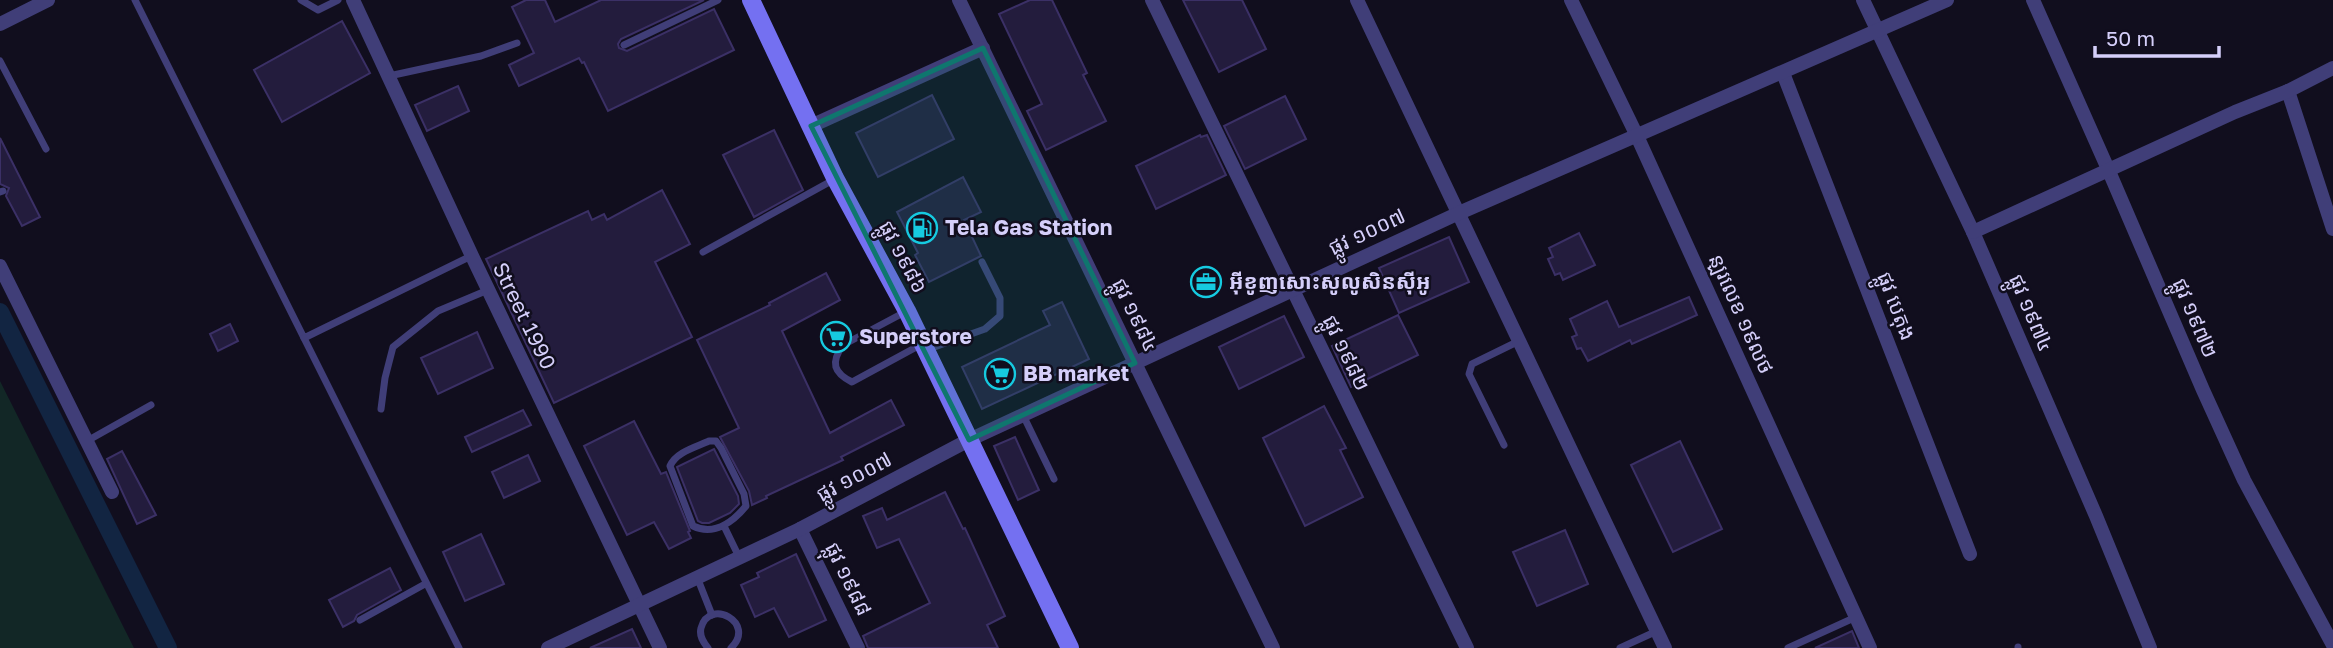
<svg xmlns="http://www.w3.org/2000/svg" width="2333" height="648" font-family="'Golos Text','Noto Sans Khmer',sans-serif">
<rect width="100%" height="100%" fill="#110e1e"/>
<polygon fill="#122726" points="0,381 134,648 0,648"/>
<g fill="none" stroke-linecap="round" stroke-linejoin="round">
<polyline stroke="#122542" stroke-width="18" points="0,312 168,648"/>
</g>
<g fill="#231c3d" stroke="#3b3066" stroke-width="2">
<polygon points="526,0 545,0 555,22 601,0 704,0 621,39 618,44 619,48 627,51 714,9 734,50 608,111 584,62 582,63 579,58 519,86 509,65 534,53 512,7"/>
<polygon points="1030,0 1052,0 1087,73 1083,75 1106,121 1046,150 1027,111 1042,104 999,14"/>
<polygon points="1183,0 1242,0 1266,49 1219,72"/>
<polygon points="342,21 370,73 282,122 254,70"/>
<polygon points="458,86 469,111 427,131 415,105"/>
<polygon points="932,95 954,139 878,177 856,133"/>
<polygon points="1285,96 1306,139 1245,169 1224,126"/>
<polygon points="774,130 803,190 754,217 723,155"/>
<polygon points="1200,135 1201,137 1207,135 1226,175 1156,209 1136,166"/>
<polygon points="0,138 40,217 22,226 6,196 9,188 0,184"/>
<polygon points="963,177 981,212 964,220 981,256 929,282 915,255 918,253 897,212"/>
<polygon points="662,190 690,244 655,262 692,337 554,403 486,259 588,211 592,220 604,214 607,220"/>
<polygon points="1579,233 1595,265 1563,280 1560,273 1555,275 1548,259 1553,257 1549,248"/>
<polygon points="1449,237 1469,282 1399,313 1379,268"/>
<polygon points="826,273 840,300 782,331 830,433 891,400 904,425 841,457 843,460 766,496 767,498 752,505 749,491 720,437 739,428 697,340 770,305 769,303"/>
<polygon points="1689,297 1697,315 1632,344 1630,340 1588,361 1581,348 1577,349 1572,337 1577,335 1570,319 1607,301 1619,327"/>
<polygon points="1062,302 1089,359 982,409 962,367 1050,325 1043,311"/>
<polygon points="1398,315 1418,355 1351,387 1332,346"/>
<polygon points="1284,316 1304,357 1239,389 1219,347"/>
<polygon points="230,324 238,341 218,351 210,334"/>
<polygon points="477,332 493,368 438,394 421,358"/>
<polygon points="1324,406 1346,448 1340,450 1363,497 1305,526 1263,438"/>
<polygon points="523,410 531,425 472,452 465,437"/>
<polygon points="634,421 661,474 666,472 690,531 688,532 691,538 669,549 654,522 627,535 584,446"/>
<polygon points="1015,437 1039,490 1018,500 994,446"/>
<polygon points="1680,441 1722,529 1673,552 1631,465"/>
<polygon points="714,449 738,496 739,504 730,513 709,523 702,523 698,521 677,467"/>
<polygon points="122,451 156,515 137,524 107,459"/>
<polygon points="528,455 540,481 504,498 492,472"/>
<polygon points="945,492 963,529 965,528 1005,616 987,625 998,648 868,648 863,636 930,603 899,539 877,548 863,516 882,508 887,520"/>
<polygon points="1565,530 1588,584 1537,606 1513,552"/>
<polygon points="481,534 504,584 465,601 443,552"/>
<polygon points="796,554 826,620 789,637 774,608 755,617 741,585 759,577 757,573"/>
<polygon points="390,568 401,590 357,615 354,621 343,627 329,600"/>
<polygon points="632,629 641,648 590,648"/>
<polygon points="1852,631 1859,648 1815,648"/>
</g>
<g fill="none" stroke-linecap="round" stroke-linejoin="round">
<g stroke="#403e78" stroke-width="7">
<polyline points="135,0 304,338 471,256"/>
<polyline points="301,0 318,10 338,0"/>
<polyline points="624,45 718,0"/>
<polyline points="0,61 46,149"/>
<polyline points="389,76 481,56 517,43"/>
<polyline points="0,192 3,191"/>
<polyline points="703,252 835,179"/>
<path d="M905,312L843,345C830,363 834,373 852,382L922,344"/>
<polyline points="304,338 459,648"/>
<polyline points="926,350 985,329 1000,316 1000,298 982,262"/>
<polyline points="381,409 385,378 393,347 438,311 488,290"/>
<polyline points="1023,415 1054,479"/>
<polyline points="87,441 151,405"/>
<path d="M709,441H716L721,448L744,494L746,506C733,522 714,536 693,526L670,466C676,452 696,447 709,441Z"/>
<polyline points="1504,445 1469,374 1472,364 1519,341"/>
<polyline points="724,526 739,557"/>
<polyline points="697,577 712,615"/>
<polyline points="360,620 425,584"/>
<polyline points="2018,647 2018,648"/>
<path d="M708,648C703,642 699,636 701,628C709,597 757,623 731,648"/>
<polyline points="1620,648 1657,631"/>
<polyline points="1788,648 1856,617"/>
</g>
<g stroke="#403e78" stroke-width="14">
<polyline points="353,0 472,256 660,648"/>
<polyline points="959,0 1273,648"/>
<polyline points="1152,0 1467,648"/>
<polyline points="1357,0 1665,648"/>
<polyline points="1571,0 1637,136 1870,648"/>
<polyline points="1863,0 1973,232 2096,516 2150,648"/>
<polyline points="2033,0 2108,169 2203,390 2244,480 2333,645"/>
<polyline points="0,24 48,0"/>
<polyline points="1783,73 1970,554"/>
<polyline points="2288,91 2333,229"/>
<polyline points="811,126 983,48"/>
<polyline points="1973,232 2235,112 2288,91 2333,68"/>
<polyline points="0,266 112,492"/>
<polyline points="800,529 858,648"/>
<polyline points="548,648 800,529 969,440 1459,213 1947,0"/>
</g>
<polyline stroke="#7470f1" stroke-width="18" points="751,0 835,178 907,311 1070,648"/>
</g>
<path fill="#0f766e" fill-opacity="0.2" stroke="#0f766e" stroke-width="5" stroke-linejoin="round" d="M983,48L1135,363L969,440L811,126Z"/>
<defs>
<g id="fuel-ring" transform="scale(1.575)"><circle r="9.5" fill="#110e1e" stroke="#16cae0" stroke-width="1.5"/><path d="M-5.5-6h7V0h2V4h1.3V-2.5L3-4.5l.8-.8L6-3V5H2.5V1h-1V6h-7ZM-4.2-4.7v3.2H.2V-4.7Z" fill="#16cae0"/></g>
<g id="office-ring" transform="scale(1.575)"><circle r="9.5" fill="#110e1e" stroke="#16cae0" stroke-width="1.5"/><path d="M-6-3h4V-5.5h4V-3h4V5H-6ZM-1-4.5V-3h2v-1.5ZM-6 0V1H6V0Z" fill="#16cae0"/></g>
<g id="supermarket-ring" transform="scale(1.575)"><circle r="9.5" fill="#110e1e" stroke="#16cae0" stroke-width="1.5"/><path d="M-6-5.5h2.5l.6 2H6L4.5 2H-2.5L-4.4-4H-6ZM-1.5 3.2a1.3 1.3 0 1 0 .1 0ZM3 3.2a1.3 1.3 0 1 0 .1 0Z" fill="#16cae0"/></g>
</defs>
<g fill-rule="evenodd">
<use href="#fuel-ring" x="922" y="228"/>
<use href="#office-ring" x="1206" y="282"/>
<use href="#supermarket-ring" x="836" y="337"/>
<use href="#supermarket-ring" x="1000" y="374"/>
</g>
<g text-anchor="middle" stroke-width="5" stroke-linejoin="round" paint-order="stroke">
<g font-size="21" font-weight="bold" fill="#d5cffa" stroke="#110e1e" text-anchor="start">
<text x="945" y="235">Tela Gas Station</text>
<text x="1229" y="289">អ៊ីខូញសោះសូលូសិនស៊ីអូ</text>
<text x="859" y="344">Superstore</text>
<text x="1023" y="381">BB market</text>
</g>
<g font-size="21" fill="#d5cffa" stroke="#110e1e">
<text transform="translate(1367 232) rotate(-25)" y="7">ផ្លូវ ១០០៧</text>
<text transform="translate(903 257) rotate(62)" y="7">ផ្លូវ ១៩៨៦</text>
<text transform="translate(1896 306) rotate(69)" y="7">ផ្លូវ បេតុង</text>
<text transform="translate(2031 313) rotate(67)" y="7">ផ្លូវ ១៩៧៤</text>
<text transform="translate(1741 314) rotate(66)" y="7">ន្ឡរលេខ ១៩លថ</text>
<text transform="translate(1135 315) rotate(64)" y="7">ផ្លូវ ១៩៨៤</text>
<text transform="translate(524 316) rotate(64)" y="7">Street 1990</text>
<text transform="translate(2195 318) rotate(67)" y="7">ផ្លូវ ១៩៧២</text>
<text transform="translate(1346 353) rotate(64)" y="7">ផ្លូវ ១៩៨២</text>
<text transform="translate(854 477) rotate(-28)" y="7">ផ្លូវ ១០០៧</text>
<text transform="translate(848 579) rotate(64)" y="7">ផ្លុវ ១៩៨៨</text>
</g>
</g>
<path d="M2095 46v10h124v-10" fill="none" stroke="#d5cffa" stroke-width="3.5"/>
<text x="2106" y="46" font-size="21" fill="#d5cffa" stroke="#110e1e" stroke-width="5" paint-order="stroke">50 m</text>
</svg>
